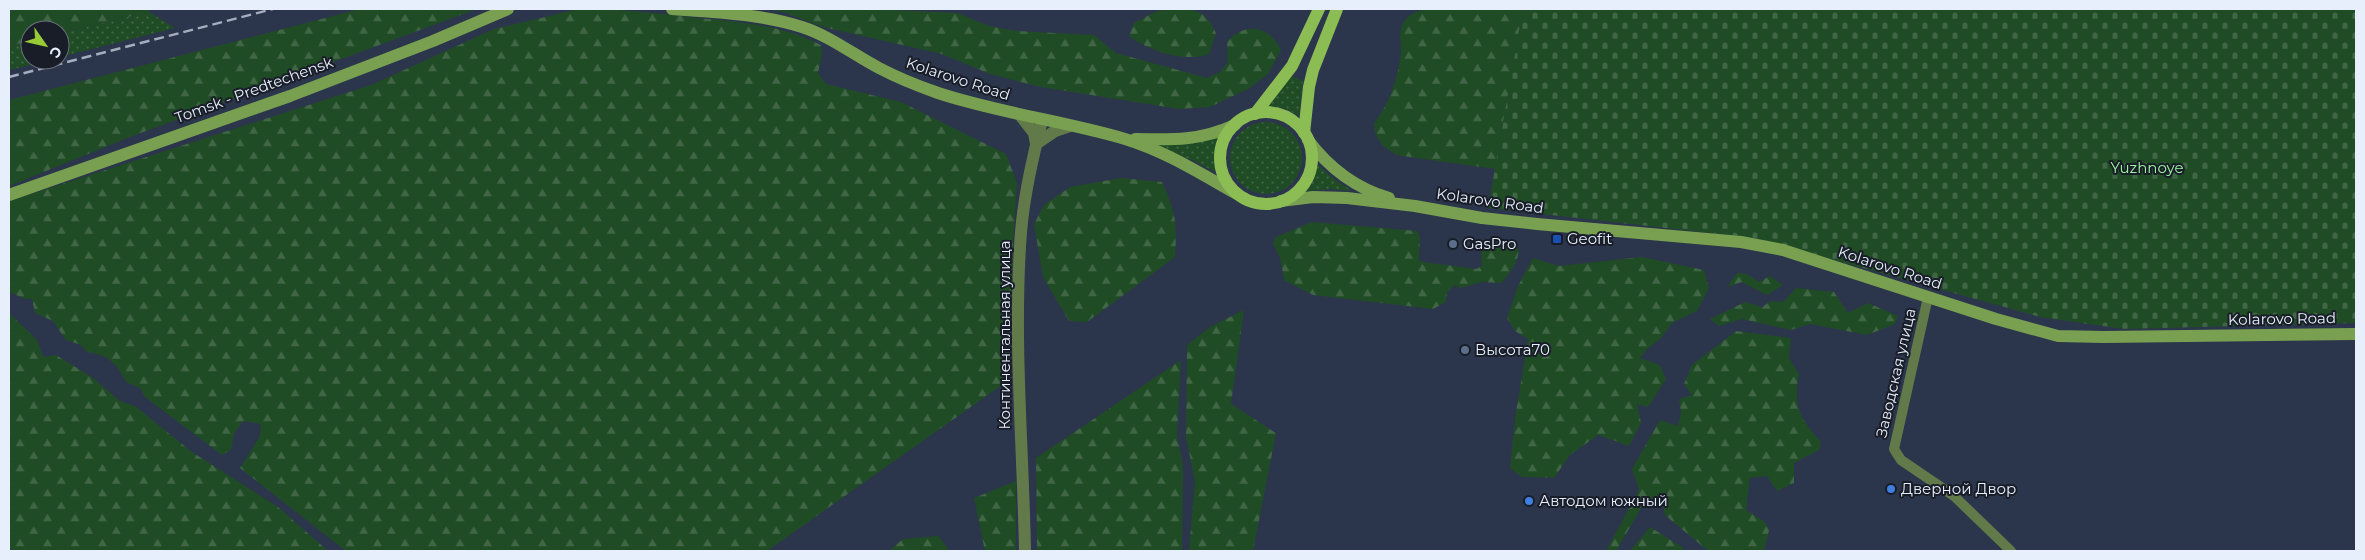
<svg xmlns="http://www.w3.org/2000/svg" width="2365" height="560" font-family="Montserrat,sans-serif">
<defs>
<pattern id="grass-dots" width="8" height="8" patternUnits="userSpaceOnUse" patternTransform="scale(1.25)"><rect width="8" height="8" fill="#204c25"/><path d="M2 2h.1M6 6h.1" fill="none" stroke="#406646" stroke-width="1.8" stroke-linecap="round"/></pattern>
<pattern id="forest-firs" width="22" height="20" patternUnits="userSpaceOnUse" patternTransform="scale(1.25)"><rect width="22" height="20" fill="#204c25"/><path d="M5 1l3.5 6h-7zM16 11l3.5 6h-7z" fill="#406646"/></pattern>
<pattern id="cemetery-stones" width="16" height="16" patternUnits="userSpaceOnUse" patternTransform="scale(1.25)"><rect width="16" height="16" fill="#204c25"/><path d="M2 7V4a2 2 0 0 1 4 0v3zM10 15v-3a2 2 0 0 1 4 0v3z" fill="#406646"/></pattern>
</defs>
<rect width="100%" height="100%" fill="#2b354b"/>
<g fill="url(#grass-dots)">
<polygon points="149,12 175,28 60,57 60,33"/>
<polygon points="30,41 30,60 50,60 9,70 9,46"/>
<polygon points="1291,76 1303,81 1299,116 1286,109 1269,106"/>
<circle cx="1266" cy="158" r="36"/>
<polygon points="1219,135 1214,153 1215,172 1192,160 1159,148 1160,144"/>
<polygon points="1318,165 1335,180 1350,189 1350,191 1329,189 1306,191 1313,181"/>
</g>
<g fill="url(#forest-firs)">
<polygon points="9,9 150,9 149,12 60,33 60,30 30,30 30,41 9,46"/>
<polygon points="360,9 477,9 130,137 9,186 9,100"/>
<path d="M579,9C619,9 658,13 698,18C739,22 783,25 821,45L822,55L818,73L826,84L901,102L1006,154L1017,183L1013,243L1009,380L767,551H346L240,468L260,436L261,424L243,421L234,434L231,450L222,455L145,397L140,388L126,382C117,363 108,355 87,352L81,345L66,340L53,321L35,313L32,299H25L9,292V201L371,85L494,29Z"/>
<path d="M766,9H869L957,13L989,26L1017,31L1094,35L1116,53L1207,78L1220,72L1228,62L1227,42C1245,21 1270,26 1281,50L1268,74L1248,89L1210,107L1179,109L1041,87L990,74L942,54L823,27L786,13Z"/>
<path d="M1175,9C1199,9 1205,12 1216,33L1209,54C1185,63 1149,51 1129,36L1134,23L1157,11Z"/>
<path d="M1426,9H1523L1495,169L1396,155L1382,145L1375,133L1374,123C1390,104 1398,77 1401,52C1401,44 1399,33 1402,25C1408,14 1415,12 1426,9Z"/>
<path d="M1121,178L1162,182C1176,212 1177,224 1175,257L1087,322L1069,321L1043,277L1034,224L1044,205L1070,187Z"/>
<path d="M1312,222L1417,231L1420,236L1419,260L1423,262L1476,269L1482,266L1481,252L1486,244L1509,243L1518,247C1521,259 1509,275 1501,283L1482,282L1460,288L1455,285L1447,292L1446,302L1433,309L1313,295L1284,280L1280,258L1273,243L1276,237Z"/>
<polygon points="1642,257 1704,270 1709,288 1697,311 1672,323 1660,339 1647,349 1640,358 1660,365 1666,379 1648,407 1637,404 1641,423 1629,446 1598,435 1570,455 1554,478 1522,477 1510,468 1516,412 1528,339 1515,331 1507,318 1518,286 1533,258 1559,266"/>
<polygon points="1737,273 1747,274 1759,282 1770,276 1783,285 1767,295 1742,282 1727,287"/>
<polygon points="1796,288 1834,292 1848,313 1868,303 1898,316 1895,324 1867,335 1810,324 1791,330 1742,319 1719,326 1710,319 1745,302 1762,307 1771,301 1783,302"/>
<polygon points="1244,310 1231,404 1276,433 1253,551 1189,551 1195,481 1186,437 1187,345 1210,327"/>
<polygon points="9,313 37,340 43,357 56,355 93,378 120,401 135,406 192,452 278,507 328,551 9,551"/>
<path d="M1736,331L1791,338L1789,358L1799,374C1793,406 1799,418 1821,442L1819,450L1794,463V483L1777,491L1767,476L1750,478L1746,510L1765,522L1769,530L1764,551H1708L1665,515L1663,504L1647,498L1616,551H1606L1639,490L1632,469L1660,420L1678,426L1681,413L1679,399L1692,395L1684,384L1692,365Z"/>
<polygon points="1181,360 1177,435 1183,466 1182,551 1037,551 1036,458"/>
<polygon points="1016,481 1016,551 985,551 974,498"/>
<polygon points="1650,527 1682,547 1685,551 1630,551"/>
<polygon points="938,536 950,551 889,551 903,539"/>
</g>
<polygon fill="url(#cemetery-stones)" points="1523,9 2356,9 2356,323 2124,329 2040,317 1755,238 1488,208"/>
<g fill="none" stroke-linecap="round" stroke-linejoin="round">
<polyline stroke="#627a49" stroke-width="10" points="1928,297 1894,449 1901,460 1954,496 2011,551"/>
<g stroke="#627a49" stroke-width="12">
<polyline points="1020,115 1034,133 1036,144"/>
<polyline points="1036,144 1055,131 1070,126"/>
<path d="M1025,551C1023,445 1013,338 1021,232C1024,195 1033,157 1042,120"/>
</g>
<g stroke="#79a051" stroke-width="12">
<path d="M672,9C714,12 762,14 802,27C830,36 854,55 879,68C898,78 918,86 938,93C999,113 1064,121 1125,139C1165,151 1201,174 1237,194"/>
<path d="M1135,139C1172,140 1200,141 1235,125"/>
<path d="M1308,140C1329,168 1355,188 1389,198"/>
<polyline points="9,195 290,96 433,41 508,9"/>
<polyline points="1281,201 1313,197 1347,198 1415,206 1482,218 1537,224 1741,242 1783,250 1996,319 2058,336 2104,337 2356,334"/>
</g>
<g stroke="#8bbd54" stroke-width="12">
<circle cx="1266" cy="158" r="46"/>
<polyline points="1255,114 1292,66 1319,9"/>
<polyline points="1304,133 1309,87 1313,70 1337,9"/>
</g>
<polyline stroke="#a5adbe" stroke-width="2.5" stroke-dasharray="10 5" stroke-linecap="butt" points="9,77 273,9"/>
</g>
<rect fill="#1a4fb4" stroke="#181d27" stroke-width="2" x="1552" y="234" width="10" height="10" rx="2.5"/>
<g fill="#5c6f8a" stroke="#181d27" stroke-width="2">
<circle cx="1453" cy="244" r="5"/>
<circle cx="1465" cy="350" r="5"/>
</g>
<g fill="#3f7fe0" stroke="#181d27" stroke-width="2">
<circle cx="1891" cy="489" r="5"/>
<circle cx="1529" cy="501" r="5"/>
</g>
<g text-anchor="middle" stroke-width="4" stroke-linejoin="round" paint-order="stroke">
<g font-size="15" fill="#e7eefc" stroke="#181d27">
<text transform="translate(958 79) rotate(18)" y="5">Kolarovo Road</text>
<text transform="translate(254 90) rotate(-20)" y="5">Tomsk - Predtechensk</text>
<text transform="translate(1490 201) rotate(8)" y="5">Kolarovo Road</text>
<text transform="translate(1890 268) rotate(18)" y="5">Kolarovo Road</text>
<text transform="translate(2282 319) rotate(-1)" y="5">Kolarovo Road</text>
<text transform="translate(1005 335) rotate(-90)" y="5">Континентальная улица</text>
<text transform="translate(1896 373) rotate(-77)" y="5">Заводская улица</text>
</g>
<g font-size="15" fill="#9bf4a2" stroke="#181d27">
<text x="2147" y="173">Yuzhnoye</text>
</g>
<g font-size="15" fill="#e7eefc" stroke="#181d27" text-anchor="start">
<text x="1567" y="244">Geofit</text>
<text x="1463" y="249">GasPro</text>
<text x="1475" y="355">Высота70</text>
<text x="1901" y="494">Дверной Двор</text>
<text x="1539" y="506">Автодом южный</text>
</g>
</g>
<rect width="2365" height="560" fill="none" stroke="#e7eefc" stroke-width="20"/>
<g transform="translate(45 45) rotate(124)"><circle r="24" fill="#181d27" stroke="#6b717c"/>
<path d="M0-4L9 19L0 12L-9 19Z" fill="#99cb36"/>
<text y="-8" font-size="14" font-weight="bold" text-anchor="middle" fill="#e7eefc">С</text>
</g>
</svg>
